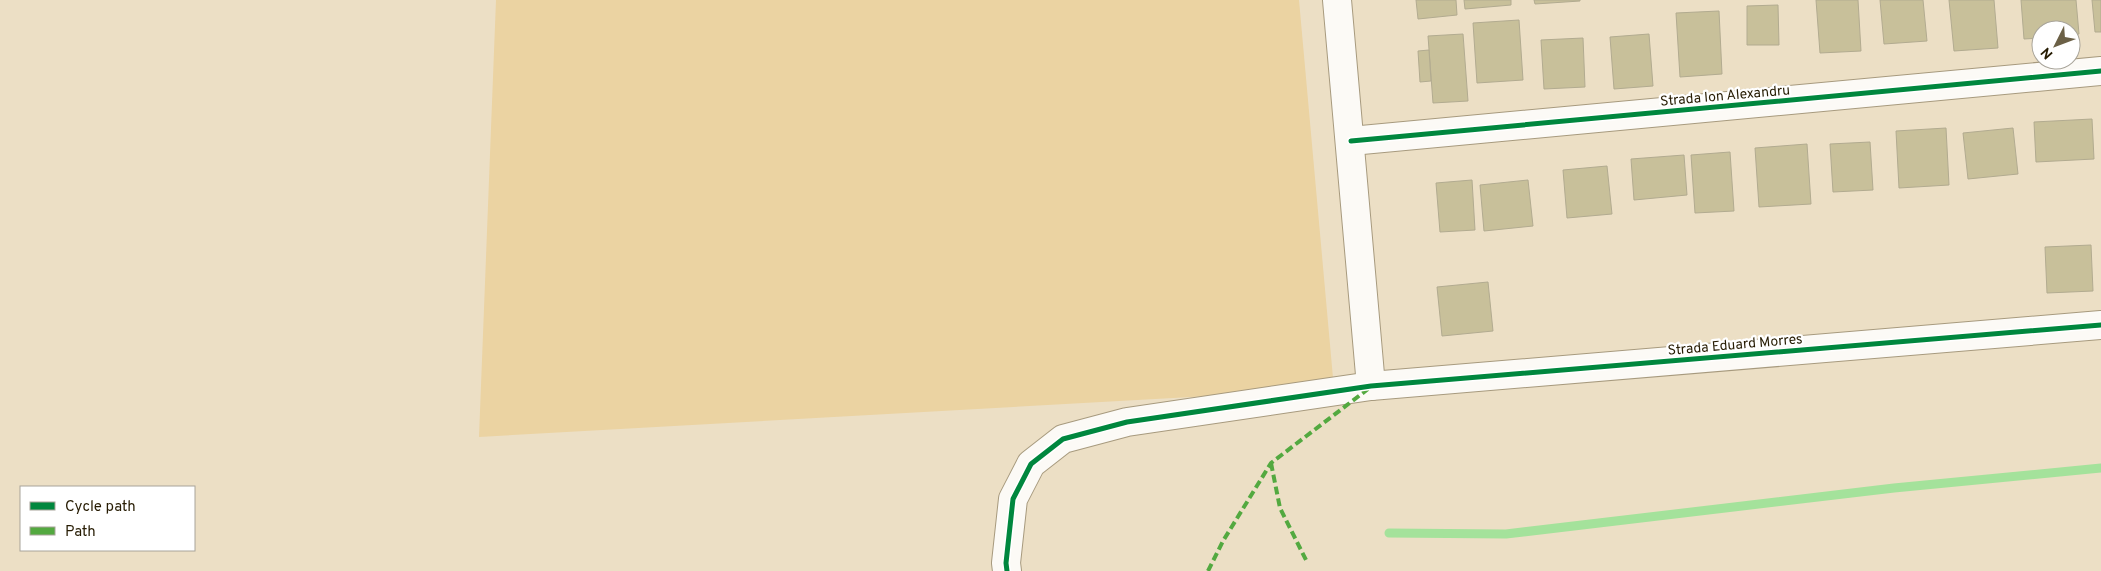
<svg xmlns="http://www.w3.org/2000/svg" width="2101" height="571" font-family="Overpass,sans-serif">
<rect width="100%" height="100%" fill="#ecdfc5"/>
<polygon fill="#ebd3a2" points="496,0 1299,0 1334,389 479,437"/>
<g fill="none" stroke-linecap="round" stroke-linejoin="round">
<polyline stroke="#a4e29b" stroke-width="9" points="1389,533 1506,534 1894,488 2101,468"/>
</g>
<g fill="#c8c09a" stroke="#b2ab90">
<polygon points="1416,0 1456,0 1457,15 1418,19"/>
<polygon points="1464,0 1511,0 1511,5 1465,9"/>
<polygon points="1534,0 1580,0 1580,1 1535,4"/>
<polygon points="1816,0 1858,0 1861,51 1820,53"/>
<polygon points="1880,0 1923,0 1927,41 1884,44"/>
<polygon points="1949,0 1994,0 1998,48 1954,51"/>
<polygon points="2021,0 2076,0 2079,34 2071,35 2071,30 2041,30 2041,38 2024,39"/>
<polygon points="2092,0 2101,0 2101,32 2095,32"/>
<polygon points="1778,5 1779,45 1747,45 1747,6"/>
<polygon points="1719,11 1722,74 1680,77 1676,13"/>
<polygon points="1519,20 1523,80 1477,83 1473,23"/>
<polygon points="1463,34 1468,101 1433,103 1428,36"/>
<polygon points="1649,34 1653,86 1614,89 1610,37"/>
<polygon points="1583,38 1585,87 1544,89 1541,40"/>
<polygon points="1429,50 1431,81 1420,82 1418,51"/>
<polygon points="2092,119 2094,159 2036,162 2034,122"/>
<polygon points="1946,128 1949,185 1899,188 1896,131"/>
<polygon points="2013,128 2018,174 1968,179 1963,133"/>
<polygon points="1870,142 1873,190 1833,192 1830,144"/>
<polygon points="1807,144 1811,204 1759,207 1755,148"/>
<polygon points="1730,152 1734,211 1695,213 1691,155"/>
<polygon points="1684,155 1687,195 1634,200 1631,159"/>
<polygon points="1607,166 1612,214 1567,218 1563,170"/>
<polygon points="1472,180 1475,230 1440,232 1436,183"/>
<polygon points="1528,180 1533,226 1484,231 1480,185"/>
<polygon points="2091,245 2093,291 2047,293 2045,247"/>
<polygon points="1488,282 1493,331 1442,336 1437,287"/>
</g>
<g fill="none" stroke-linecap="round" stroke-linejoin="round">
<g stroke="#a79a7e" stroke-width="30">
<g id="minor">
<polyline points="1337,0 1371,386"/>
<polyline points="1351,141 2101,71"/>
<polyline points="1007,571 1006,563 1013,499 1031,464 1063,439 1127,422 1371,386 2101,325"/>
</g>
</g>
<use href="#minor" stroke="#fcfaf6" stroke-width="28"/>
<g stroke="#53a940" stroke-width="4" stroke-dasharray="8 4" stroke-linecap="butt">
<polyline points="1271,463 1280,508 1307,562"/>
<polyline points="1208,571 1223,541 1271,463 1368,389"/>
</g>
<g stroke="#fff" stroke-width="8">
<g id="cycleway">
<polyline points="1351,141 2101,71"/>
<polyline points="1007,571 1006,563 1013,499 1031,464 1063,439 1127,422 1371,386 2101,325"/>
</g>
</g>
<use href="#cycleway" stroke="#00873e" stroke-width="5"/>
</g>
<g text-anchor="middle" stroke-width="4.5" stroke-linejoin="round" paint-order="stroke">
<g font-size="14" fill="#261b02" stroke="#fff">
<text transform="translate(1725 95) rotate(-5)" y="5">Strada Ion Alexandru</text>
<text transform="translate(1735 344) rotate(-5)" y="5">Strada Eduard Morres</text>
</g>
</g>
<rect x="20" y="486" width="175" height="65" fill="#ffffff" stroke="#a8a49a"/>
<rect x="30" y="502" width="25" height="8" fill="#00873e" stroke="#a8a49a"/>
<text x="65" y="511" font-size="15" fill="#261b02">Cycle path</text>
<rect x="30" y="527" width="25" height="8" fill="#53a940" stroke="#a8a49a"/>
<text x="65" y="536" font-size="15" fill="#261b02">Path</text>
<g transform="translate(2056 45) rotate(228)"><circle r="24" fill="#ffffff" stroke="#a8a49a"/>
<path d="M0-4L9 19L0 12L-9 19Z" fill="#6b6046"/>
<text y="-8" font-size="14" font-weight="bold" text-anchor="middle" fill="#261b02">N</text>
</g>
</svg>
